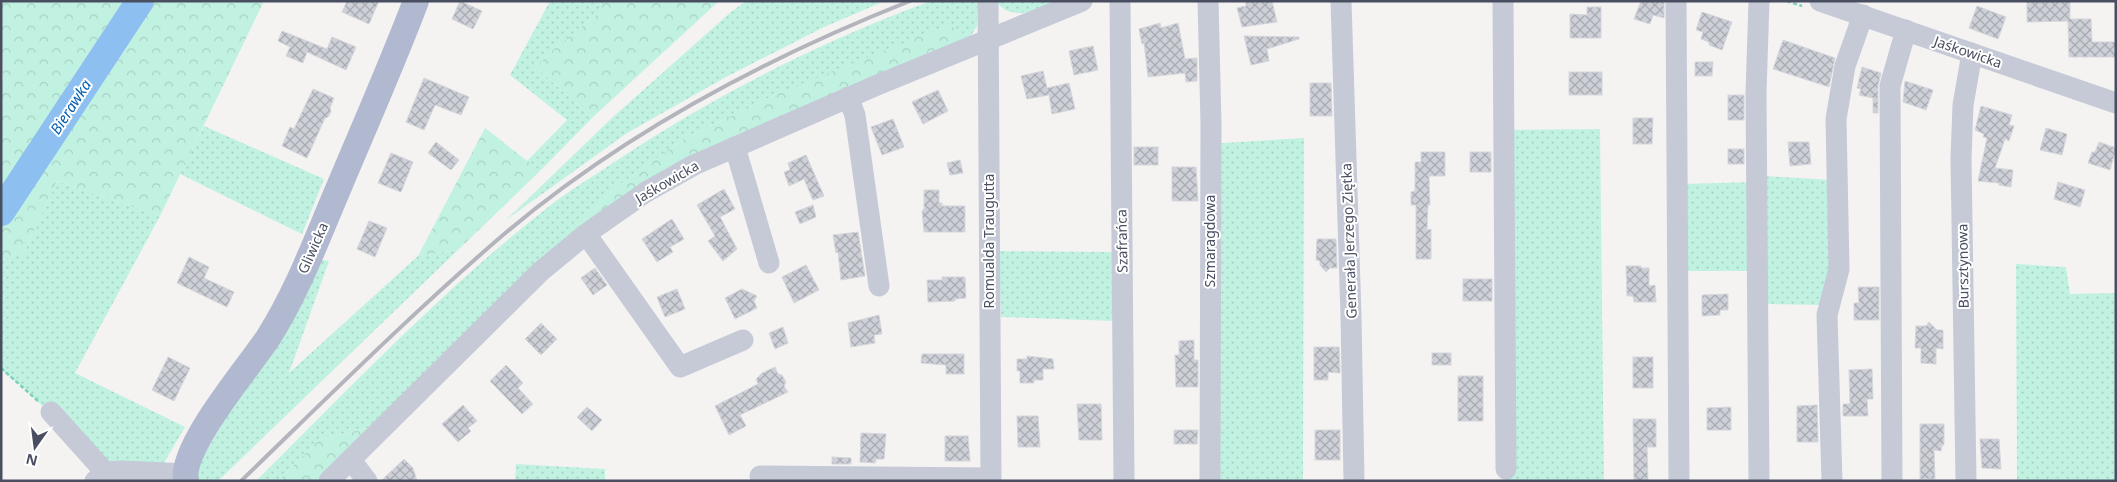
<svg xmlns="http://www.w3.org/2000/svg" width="2117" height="482" font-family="'Noto Sans',sans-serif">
<defs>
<pattern id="grass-dots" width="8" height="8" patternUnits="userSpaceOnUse" patternTransform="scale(1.25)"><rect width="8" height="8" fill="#c1f2e1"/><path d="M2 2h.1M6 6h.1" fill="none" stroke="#a7d1c4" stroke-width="1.8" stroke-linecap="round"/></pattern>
<pattern id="forest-crowns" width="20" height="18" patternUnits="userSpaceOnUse" patternTransform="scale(1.25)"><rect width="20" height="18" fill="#c1f2e1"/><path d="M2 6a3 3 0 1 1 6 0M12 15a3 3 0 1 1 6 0" fill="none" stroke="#a7d1c4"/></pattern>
<pattern id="building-cross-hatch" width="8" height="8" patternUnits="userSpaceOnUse" patternTransform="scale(1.25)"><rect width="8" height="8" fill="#ced0d7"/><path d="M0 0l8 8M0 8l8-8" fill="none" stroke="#a9abb2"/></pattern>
</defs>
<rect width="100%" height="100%" fill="#f4f3f2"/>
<g fill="url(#grass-dots)">
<polygon points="550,1 604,1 599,13 555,48 536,67 592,118 540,171 526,162 567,120 510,75"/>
<polygon points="746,1 885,1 824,27 726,77 627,133 506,220 613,117 731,12"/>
<path d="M931,1H978L977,26L970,37L781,92L687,137L615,188L567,238L368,428L320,439L278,481H256C351,387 442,290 547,208C568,191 591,178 613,163C712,97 819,42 931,1Z"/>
<path d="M996,1H1064C1045,8 1011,24 996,1Z"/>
<polygon points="204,126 324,179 302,234 180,174"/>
<polygon points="1600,129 1604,481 1505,481 1509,130"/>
<polygon points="1304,138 1303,481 1206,481 1207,144"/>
<polygon points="1765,176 1832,180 1834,270 1825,305 1765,304 1750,271 1681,271 1683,184 1755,182"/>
<polygon points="57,181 160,216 75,373 185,427 165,461 167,481 104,467 23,387 1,370 1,260 24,253"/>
<polygon points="458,250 218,481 195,481 201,460 318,259 329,261 289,373 418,256"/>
<polygon points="999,251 1114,252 1114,321 1001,317"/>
<polygon points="2016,264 2066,267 2070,294 2116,293 2116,481 2017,481"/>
<polygon points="516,464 605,469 605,481 515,481"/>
</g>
<g fill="url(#forest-crowns)">
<polygon points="1,1 264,1 160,216 57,181 24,253 1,260 1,84 3,81"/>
<polygon points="604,1 719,1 592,118 536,67 555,48 599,13"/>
<polygon points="949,25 970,37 567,238 615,188 687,137 781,92"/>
<polygon points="485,128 540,171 458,250 418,256"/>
<polygon points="368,428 317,481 278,481 320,439"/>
</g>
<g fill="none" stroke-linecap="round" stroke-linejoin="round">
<polyline stroke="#8dc0f0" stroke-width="28" points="1,212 140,1"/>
</g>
<g fill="url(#building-cross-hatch)" stroke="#d6d6dd">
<polygon points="347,1 379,1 369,24 342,12"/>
<polygon points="460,1 482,11 473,29 452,19"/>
<polygon points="1246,1 1272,1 1277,22 1242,27 1237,8 1246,6"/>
<polygon points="1641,1 1664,1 1664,18 1653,15 1650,24 1634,19"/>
<polygon points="2027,1 2070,1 2070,19 2091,19 2092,42 2116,42 2116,57 2069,57 2068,21 2027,22"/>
<polygon points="1977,6 2006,17 1998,39 1969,28"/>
<polygon points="1587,7 1601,7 1601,38 1570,38 1570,14 1587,15"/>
<polygon points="1702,12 1732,22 1722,50 1709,45 1709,42 1701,39 1703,32 1696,30"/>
<polygon points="1160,23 1161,28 1178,23 1185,59 1197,58 1197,81 1186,82 1185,73 1148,77 1144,43 1142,44 1139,29"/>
<polygon points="282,31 327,49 332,37 356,47 346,70 307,52 303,63 286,56 290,47 278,41"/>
<polygon points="1244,36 1299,37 1299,39 1267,49 1269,61 1251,65"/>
<polygon points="1783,40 1835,58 1829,87 1773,69"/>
<polygon points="1093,46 1098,70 1074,75 1069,51"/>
<polygon points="1695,62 1713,62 1712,76 1695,76"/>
<polygon points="1862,67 1881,73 1878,86 1878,113 1873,113 1873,98 1859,95 1861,89 1857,88"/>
<polygon points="1043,71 1047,88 1069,83 1075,109 1052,114 1049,95 1027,99 1021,76"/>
<rect x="1569" y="72" width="33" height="23"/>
<polygon points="424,78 469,97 461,115 435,105 424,130 406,122"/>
<polygon points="1905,81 1933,90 1926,110 1903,102"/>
<polygon points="1310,83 1331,83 1332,116 1310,116"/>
<polygon points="313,89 334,98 330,108 331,112 328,117 325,118 307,158 282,146 290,127 294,129"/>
<polygon points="938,90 948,111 923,124 912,102"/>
<rect x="1728" y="95" width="16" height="25"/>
<polygon points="1981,106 2012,115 2009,125 2014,126 2009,141 2005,139 1995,168 2013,170 2011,187 1999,185 1999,183 1978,181 1987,138 1983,137 1984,134 1975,130"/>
<polygon points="1633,118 1653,118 1652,144 1633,144"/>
<polygon points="893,119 904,147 882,155 871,127"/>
<polygon points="2046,128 2067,134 2062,155 2040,150"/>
<polygon points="436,142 459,160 451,170 428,153"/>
<polygon points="1788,142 1809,142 1811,164 1790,166"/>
<polygon points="2099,142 2116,148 2110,170 2088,163 2092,152 2095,152"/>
<rect x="1134" y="147" width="24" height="18"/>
<rect x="1728" y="149" width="16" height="15"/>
<polygon points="1421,152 1445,152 1445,176 1429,176 1430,205 1428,205 1427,230 1431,229 1431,259 1416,259 1416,205 1411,205 1411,192 1415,191 1415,162 1421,162"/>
<rect x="1470" y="152" width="21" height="20"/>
<polygon points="391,153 413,162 401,192 378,183"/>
<polygon points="806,155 824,196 813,200 804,179 789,186 784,172 790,170 788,163"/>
<polygon points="960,160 963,173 950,175 947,163"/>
<polygon points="1172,167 1196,167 1198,201 1172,201"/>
<polygon points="2058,182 2085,190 2080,207 2054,199"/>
<polygon points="724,189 735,209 720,217 737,249 723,261 708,241 715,236 697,205"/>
<polygon points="924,190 939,190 939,203 942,203 942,206 965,206 965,232 924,232 922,211 924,209"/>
<polygon points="813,205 816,217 800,224 795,212"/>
<polygon points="672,219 684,239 670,247 673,252 657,262 642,239"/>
<polygon points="369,221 387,228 375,257 357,249"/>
<polygon points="858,232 865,276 841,280 838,252 836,253 833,235"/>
<polygon points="1317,239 1336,239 1337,268 1330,268 1326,272 1320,265 1320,261 1316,260"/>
<polygon points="189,257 209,267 204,278 234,292 227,307 177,283"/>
<polygon points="806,265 819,290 794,303 782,277"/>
<polygon points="1626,266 1641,266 1641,268 1649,268 1649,286 1655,285 1656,302 1634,302 1633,296 1627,296"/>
<polygon points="595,268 607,285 593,295 581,278"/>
<polygon points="942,277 965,277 966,298 955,299 955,301 928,302 927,280 942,280"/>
<rect x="1463" y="279" width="29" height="22"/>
<polygon points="1858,287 1879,287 1879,320 1854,320 1854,303 1859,303"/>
<polygon points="677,289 685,309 665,317 657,297"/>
<polygon points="742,289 757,296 754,301 757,308 735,319 725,298"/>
<polygon points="1728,294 1728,310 1720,310 1720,315 1702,316 1702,295"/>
<polygon points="879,315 882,334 874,335 875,343 851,347 848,323"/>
<polygon points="1929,322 1937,330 1943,330 1943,349 1936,348 1936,364 1921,363 1921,348 1915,348 1916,326 1926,326"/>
<polygon points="541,323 557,339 541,355 525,339"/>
<polygon points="783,327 788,343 775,349 769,333"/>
<polygon points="1194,340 1194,360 1198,360 1198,387 1176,387 1175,355 1179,355 1179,341"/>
<polygon points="1314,347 1339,347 1340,373 1328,372 1328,380 1314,380"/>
<rect x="1432" y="353" width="19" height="12"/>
<polygon points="922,354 964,354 964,374 946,374 946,365 921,363"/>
<polygon points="1027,356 1053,359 1054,369 1043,369 1043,380 1034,380 1034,383 1020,383 1020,371 1017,371 1017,359 1027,359"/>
<polygon points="168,357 190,368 174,401 152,390"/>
<rect x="1633" y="357" width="20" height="31"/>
<polygon points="506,365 523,383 518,388 533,404 522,414 490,381"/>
<polygon points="775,367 778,374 782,375 786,382 784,386 788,392 740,415 746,426 729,435 715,406 758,384 756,379 762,373"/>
<polygon points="1872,369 1873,399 1867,399 1868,416 1843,416 1843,404 1850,404 1849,370"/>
<rect x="1458" y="376" width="25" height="45"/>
<polygon points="1077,404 1101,404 1102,440 1079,440"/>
<polygon points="463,405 477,421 468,428 471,431 458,442 442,424"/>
<polygon points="1817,405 1818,442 1797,442 1797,406"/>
<polygon points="587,407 602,420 592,431 577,417"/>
<polygon points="1731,407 1731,430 1707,430 1707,408"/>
<polygon points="1017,416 1038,416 1040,447 1018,447"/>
<polygon points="1633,419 1656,419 1656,447 1647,447 1648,481 1634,481"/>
<polygon points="1920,424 1944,424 1944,445 1942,445 1941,451 1934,450 1935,479 1920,479"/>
<polygon points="1174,430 1198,430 1197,444 1174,444"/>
<rect x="1315" y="430" width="25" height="30"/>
<polygon points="861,433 886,434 884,459 876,459 875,463 860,462"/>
<polygon points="945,436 968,436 970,461 945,461"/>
<polygon points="1980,439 1999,439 2001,469 1982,468"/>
<polygon points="832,457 851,458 851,464 832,464"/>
<polygon points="404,459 413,468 417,481 381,481"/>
</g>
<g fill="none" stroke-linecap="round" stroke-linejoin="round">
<g stroke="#77d1bd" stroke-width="2.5" stroke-dasharray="4 2.5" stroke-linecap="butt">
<polyline points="1787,1 1802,6"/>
<polyline points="1,368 38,401"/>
</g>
<g stroke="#c6cad7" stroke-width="21">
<polyline points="988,1 991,481"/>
<polyline points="1120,1 1124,481"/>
<polyline points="1208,1 1211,124 1210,481"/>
<polyline points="1341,1 1351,316 1354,481"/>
<polyline points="1503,1 1506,469"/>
<polyline points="1676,1 1679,481"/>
<polyline points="1759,1 1756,93 1759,481"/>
<polyline points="1820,1 2116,103"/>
<polyline points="848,97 855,115 879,286"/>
<polyline points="735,147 769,263"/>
<polyline points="586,234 680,367 743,340"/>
<polyline points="51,412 105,472"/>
<polyline points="351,460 367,481"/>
<polyline points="760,476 990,478"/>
<polyline points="95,481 105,472 123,471 186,474"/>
<polyline points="329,481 540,272 586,234 646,192 694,165 875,86 1082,1"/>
<polyline points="1832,481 1827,315 1839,269 1836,119 1845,66 1863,15"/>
<polyline points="1892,481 1890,86 1906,30"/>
<polyline points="1966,481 1961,158 1963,105 1972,53"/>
</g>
<path stroke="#b1b9d1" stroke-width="26" d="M186,481C179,448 249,367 268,338C298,291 317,238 339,187C365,125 392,64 416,1"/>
<path stroke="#b4b5bc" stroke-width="4" d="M241,481C327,398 412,313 503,235C622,134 766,58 910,1"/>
</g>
<g text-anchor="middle" stroke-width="4" stroke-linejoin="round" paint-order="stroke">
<g font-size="14" fill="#494f61" stroke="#fff">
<text transform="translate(1968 52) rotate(19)" y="5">Jaśkowicka</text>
<text transform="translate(667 182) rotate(-30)" y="5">Jaśkowicka</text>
<text transform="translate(989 241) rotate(-90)" y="5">Romualda Traugutta</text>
<text transform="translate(1122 241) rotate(-91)" y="5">Szafrańca</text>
<text transform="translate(1210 241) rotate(-90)" y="5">Szmaragdowa</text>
<text transform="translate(1349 241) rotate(-92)" y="5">Generała Jerzego Ziętka</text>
<text transform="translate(313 248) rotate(-66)" y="5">Gliwicka</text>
<text transform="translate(1963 266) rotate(-91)" y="5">Bursztynowa</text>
</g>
<g font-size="15" font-style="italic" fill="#0861b5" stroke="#fff">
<text transform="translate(71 107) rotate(-57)" y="5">Bierawka</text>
</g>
</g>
<rect width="2117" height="482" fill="none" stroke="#494f61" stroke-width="5"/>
<g transform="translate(35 447) rotate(194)" stroke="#ffffff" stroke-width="4" paint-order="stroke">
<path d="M0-4L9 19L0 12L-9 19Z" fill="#494f61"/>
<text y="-8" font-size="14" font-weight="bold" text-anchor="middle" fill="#494f61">N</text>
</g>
</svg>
